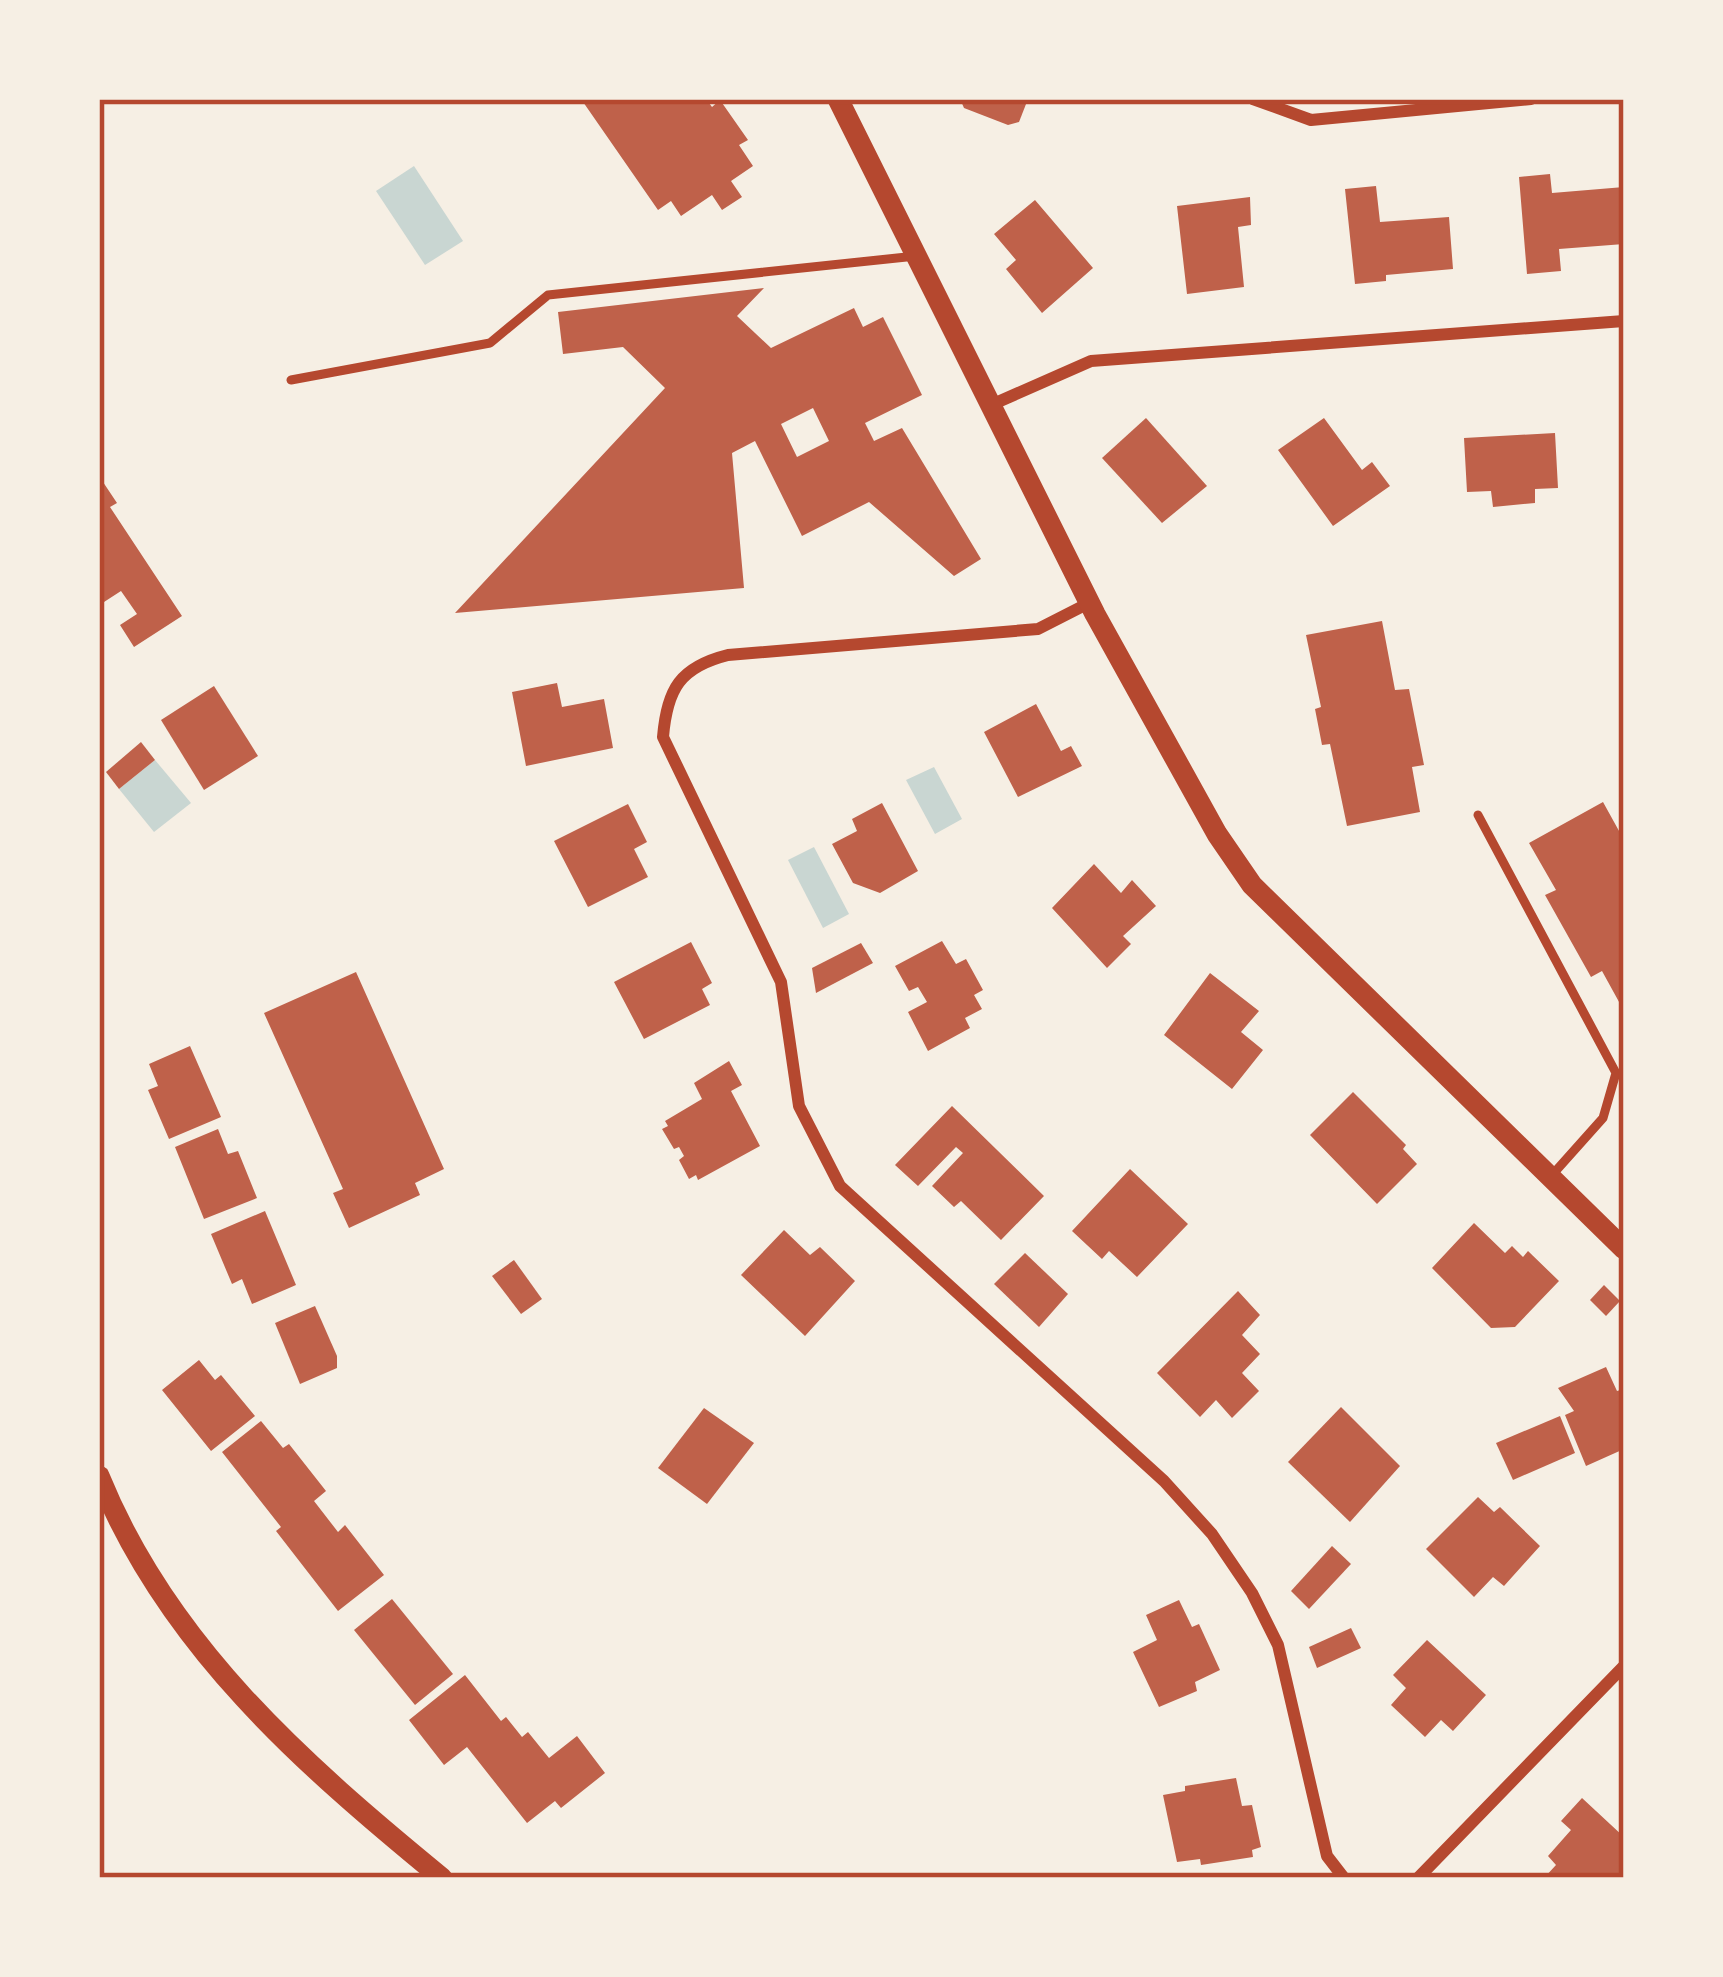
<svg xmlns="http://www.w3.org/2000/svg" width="1723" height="1977" font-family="'Source Sans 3',sans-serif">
<rect width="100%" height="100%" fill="#f6efe4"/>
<g fill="#c9d6d2">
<polygon points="414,166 463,241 425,265 376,191"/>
<polygon points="155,760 191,803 154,832 119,789"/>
<polygon points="934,767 962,819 935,834 906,780"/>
<polygon points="814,847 849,914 823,928 788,860"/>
</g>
<g fill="#bf614a" fill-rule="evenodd">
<polygon points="581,99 706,99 712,107 720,100 748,140 739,145 753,166 731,181 742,197 722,210 712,195 681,216 671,201 658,210"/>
<polygon points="960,99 1028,99 1019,122 1008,125 964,108"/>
<polygon points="1550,174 1552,193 1624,187 1624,244 1559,249 1561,271 1527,274 1519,177"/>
<polygon points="1376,186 1380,222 1449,217 1453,269 1386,275 1386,281 1355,284 1345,189"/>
<polygon points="1250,197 1251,225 1238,227 1244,287 1187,294 1177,206"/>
<polygon points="1035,200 1093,268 1042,313 1006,269 1016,260 994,234"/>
<path d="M764,288L737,316L771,348L854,308L863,327L883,317L922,395L865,423L874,441L902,428L981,559L954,576L869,502L802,536L755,441L732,453L744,588L455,613L665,388L623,347L563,354L558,312ZM813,408L829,441L797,457L781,424Z"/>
<polygon points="1146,418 1207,486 1162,523 1102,458"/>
<polygon points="1324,418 1362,470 1372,462 1390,486 1333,526 1278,450"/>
<polygon points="1555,433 1558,488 1535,489 1535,503 1493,507 1491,491 1467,492 1464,438"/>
<polygon points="99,476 117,503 110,507 182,616 134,647 120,625 137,614 121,591 104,602 99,594"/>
<polygon points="1382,621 1395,690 1409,689 1424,765 1412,767 1420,812 1347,826 1330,744 1322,745 1315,709 1321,707 1306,635"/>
<polygon points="557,683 562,707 604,699 613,748 526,766 512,692"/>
<polygon points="214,686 258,756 204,790 161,720"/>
<polygon points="1036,704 1061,751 1071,746 1082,766 1018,797 984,732"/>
<polygon points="141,742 155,760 119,789 106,772"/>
<polygon points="1603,802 1624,840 1624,1011 1602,971 1591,977 1545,895 1556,890 1529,843"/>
<polygon points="882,803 918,871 880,893 853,883 832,844 857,831 852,819"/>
<polygon points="628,804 647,842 634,849 648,877 588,907 554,841"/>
<polygon points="1094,864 1121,893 1132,880 1156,906 1123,936 1131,944 1107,968 1052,908"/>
<polygon points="942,941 956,964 966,959 983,990 974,995 982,1009 965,1018 970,1028 928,1051 908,1012 927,1002 918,987 909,991 895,966"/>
<polygon points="691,942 712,983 702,989 710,1005 644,1039 614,982"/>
<polygon points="861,943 873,963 816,993 812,968"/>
<polygon points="356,972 444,1169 415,1183 420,1195 349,1228 333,1193 343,1189 264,1013"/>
<polygon points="1210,973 1259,1011 1241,1032 1263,1050 1232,1089 1164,1035"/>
<polygon points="190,1046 221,1117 169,1139 148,1090 158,1086 149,1064"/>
<polygon points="729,1061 742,1085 731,1091 760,1146 698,1180 696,1175 689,1179 679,1160 684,1156 679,1147 674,1149 662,1129 668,1126 665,1121 702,1099 694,1083"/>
<polygon points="1353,1092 1406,1145 1403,1149 1417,1164 1377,1204 1310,1135"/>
<polygon points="952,1106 1044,1196 1001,1240 961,1201 954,1207 932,1186 963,1153 956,1147 918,1186 895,1165"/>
<polygon points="218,1129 228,1154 238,1151 257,1198 204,1219 175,1147"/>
<polygon points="1130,1169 1188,1224 1137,1277 1109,1251 1102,1259 1072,1231"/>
<polygon points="265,1211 296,1285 252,1304 242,1279 232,1284 211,1234"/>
<polygon points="1474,1223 1505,1253 1512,1246 1523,1257 1528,1251 1559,1281 1515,1327 1491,1328 1432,1268"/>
<polygon points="784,1230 810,1255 820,1247 855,1281 805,1336 741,1275"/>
<polygon points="1025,1253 1068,1294 1039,1327 994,1284"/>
<polygon points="514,1260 542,1299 521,1314 492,1276"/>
<polygon points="1604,1285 1620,1301 1606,1316 1590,1300"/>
<polygon points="1238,1291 1260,1315 1242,1335 1260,1354 1242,1373 1259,1391 1232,1418 1216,1400 1200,1417 1157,1373"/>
<polygon points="315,1306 337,1356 337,1368 300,1384 275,1323"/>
<polygon points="199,1360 215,1380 221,1375 255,1416 211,1451 162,1390"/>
<polygon points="1606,1367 1617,1391 1624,1389 1624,1449 1586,1466 1565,1415 1574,1411 1558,1388"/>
<polygon points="1341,1407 1400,1466 1350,1522 1288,1462"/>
<polygon points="704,1408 754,1443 707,1504 658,1468"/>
<polygon points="1560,1416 1575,1453 1513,1480 1496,1443"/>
<polygon points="261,1421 283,1448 289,1444 326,1491 314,1501 338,1532 345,1525 384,1575 338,1611 276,1531 281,1527 222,1452"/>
<polygon points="1478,1497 1494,1512 1500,1507 1540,1546 1504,1586 1493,1577 1474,1597 1426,1549"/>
<polygon points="1332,1546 1351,1564 1309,1609 1291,1591"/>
<polygon points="392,1599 453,1674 415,1705 354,1630"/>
<polygon points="1179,1600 1192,1627 1199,1624 1220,1670 1195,1682 1197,1691 1159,1707 1133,1652 1157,1640 1146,1615"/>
<polygon points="1351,1628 1361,1648 1317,1668 1309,1647"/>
<polygon points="1427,1640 1486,1695 1453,1731 1441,1720 1425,1737 1391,1705 1406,1688 1393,1675"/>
<polygon points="465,1675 501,1721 506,1717 522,1737 528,1732 549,1758 577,1736 605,1773 561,1808 555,1801 527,1823 467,1747 444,1765 409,1720"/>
<polygon points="1236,1778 1242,1806 1252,1805 1261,1847 1252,1850 1253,1857 1201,1865 1200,1859 1177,1862 1163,1795 1185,1791 1185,1786"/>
<polygon points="1582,1798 1624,1837 1624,1869 1620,1873 1624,1878 1544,1878 1556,1865 1548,1856 1571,1830 1561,1821"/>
</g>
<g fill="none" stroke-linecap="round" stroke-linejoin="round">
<g stroke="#b5482f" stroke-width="9">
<polyline points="291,380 490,343 548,295 916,256"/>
<polyline points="1478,815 1616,1073 1603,1118 1553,1174"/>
</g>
<g stroke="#b5482f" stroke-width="12">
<polyline points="1253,99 1311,120 1531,99"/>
<polyline points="991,405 1091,361 1624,321"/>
<path d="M1089,603L1038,629L728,655C680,667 667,689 663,737L781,982L799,1106L840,1186L1164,1481L1212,1534L1252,1593L1278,1645L1327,1856L1344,1878"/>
<polyline points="1418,1878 1624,1666"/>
</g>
<g stroke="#b5482f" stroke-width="21">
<polyline points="838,99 1095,614 1217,834 1252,885 1624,1249"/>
<path d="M99,1476C168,1646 303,1764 442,1878"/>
</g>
</g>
<rect width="1723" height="1977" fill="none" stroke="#f6efe4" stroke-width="204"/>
<rect x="102" y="102" width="1519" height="1773" fill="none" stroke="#b5482f" stroke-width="4.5"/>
</svg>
